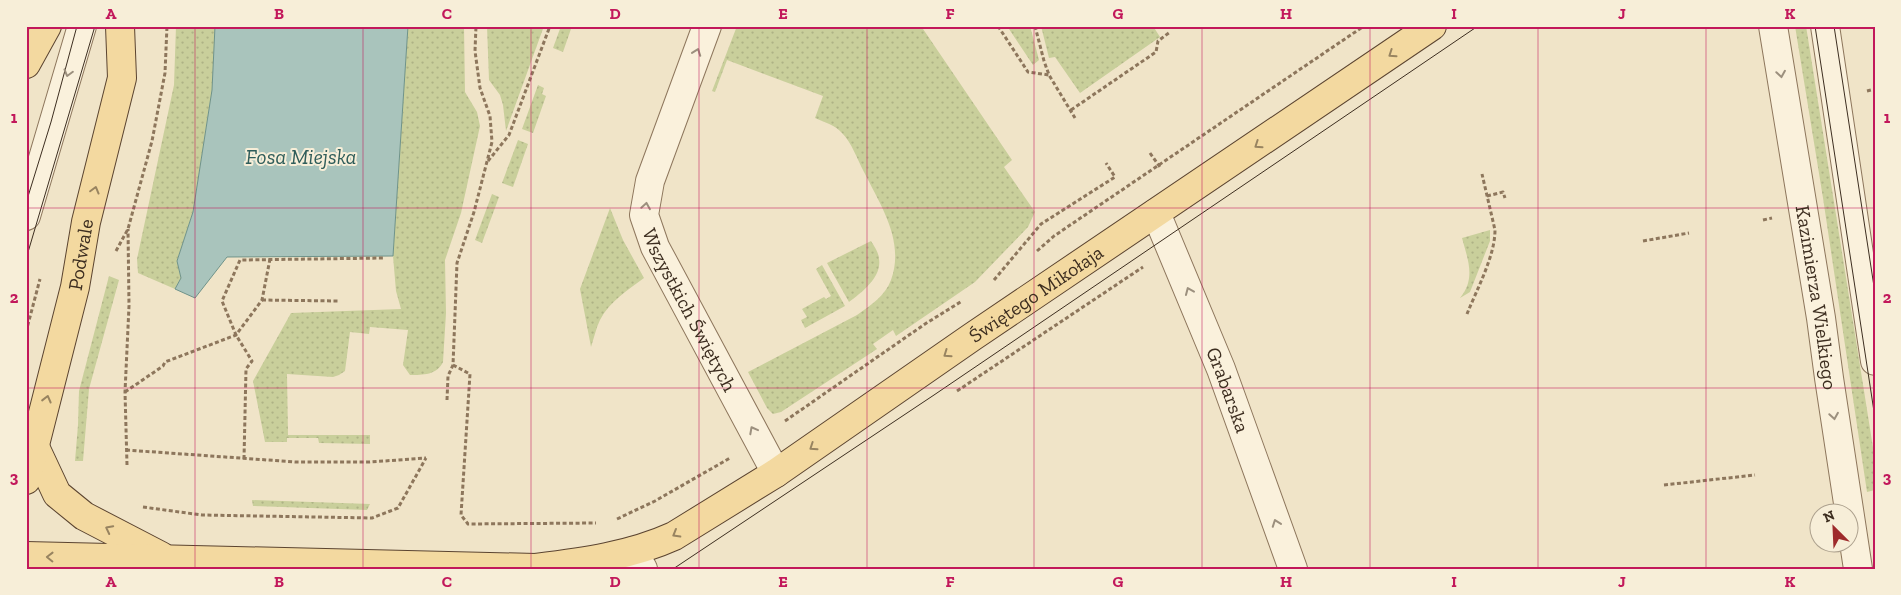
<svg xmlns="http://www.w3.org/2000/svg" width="1901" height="595" font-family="'Zilla Slab',serif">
<defs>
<pattern id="grass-dots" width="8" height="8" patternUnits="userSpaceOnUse" patternTransform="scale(1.25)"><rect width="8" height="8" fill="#c9cf9b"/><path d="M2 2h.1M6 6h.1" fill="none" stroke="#aeb285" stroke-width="1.8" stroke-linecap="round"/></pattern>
</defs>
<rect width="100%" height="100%" fill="#f0e4c8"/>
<g fill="url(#grass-dots)">
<polygon points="176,26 215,26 212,90 193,212 177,261 181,278 175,289 138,273 137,259 174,85"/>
<path d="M408,26H464L465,92L477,112L480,126L461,213L445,260L446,313L443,362C437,375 423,375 410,375L403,365L408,330L370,327L369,334L350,332L345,371L339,375L333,377L287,374L288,435H370V444L319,443L318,438H287V442H265L253,381L291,313L401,309L396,291L393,256Z"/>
<polygon points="487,26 544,26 506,131 503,105 500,95 489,80"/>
<polygon points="561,26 572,26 563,52 553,48"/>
<path d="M737,26H921L1012,160L1004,167L1035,212L1028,227L975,282L896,336L893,330L873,344L877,349L781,412L773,414L767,408L748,372L857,315C871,305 885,296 891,280C905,241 881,206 864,172C857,159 852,143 842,133C835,125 824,122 815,118L823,96L727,60L715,92L712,91Z"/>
<polygon points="1007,26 1030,26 1039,60 1033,65"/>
<polygon points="1041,26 1153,26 1160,37 1080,93 1055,57 1049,58"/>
<polygon points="1795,26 1806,26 1875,460 1875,490 1867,492 1823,198"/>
<polygon points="538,85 544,88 542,94 546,96 533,133 522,129"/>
<polygon points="518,140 528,144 513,187 502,183"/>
<polygon points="492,194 499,197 482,243 475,240"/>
<path d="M610,208L623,240L644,278C628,290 609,302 600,320C596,328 594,338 591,347L580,289Z"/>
<path d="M1490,230V241L1470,292L1460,298C1476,279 1468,260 1462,238Z"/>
<path d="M871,241C874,246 879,253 879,259C882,277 862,292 849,302L827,263Z"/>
<polygon points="822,265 845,306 805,328 801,320 807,317 802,309 824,297 826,299 831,296 816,269"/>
<polygon points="109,276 119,280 89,389 83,461 75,461 78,425 79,391"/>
<polygon points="252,500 370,504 367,510 253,506"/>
</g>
<polygon fill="#a9c4bc" stroke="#6f938a" points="215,26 408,26 393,256 227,257 195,298 175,289 181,278 177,261 193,212 212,90"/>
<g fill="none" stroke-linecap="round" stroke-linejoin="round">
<g stroke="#8d765c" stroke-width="30">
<g id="minor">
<path id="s1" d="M707,26L650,181L644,215L655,247L776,473"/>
<path id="s2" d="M1773,26L1821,318L1829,378L1858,569"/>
<polyline points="1825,26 1875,361"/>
<path id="s3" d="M1156,213L1221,369L1293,569"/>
<polyline points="26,216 82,26"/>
<polyline points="633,551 643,569"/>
</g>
</g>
<g stroke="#5b4430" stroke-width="30">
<g id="major">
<polyline points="26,64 47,26"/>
<polyline points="35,447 57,494 84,516 161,556"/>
<path id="s4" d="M26,480L75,287L86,222L122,78L120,26"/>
<path id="s5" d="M26,556L536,568C583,562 630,556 674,536L776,473L972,337L1432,26"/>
</g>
</g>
<g stroke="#8d765c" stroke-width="3" stroke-dasharray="4 2.5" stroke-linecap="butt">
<polyline points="998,26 1028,72 1049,75"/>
<polyline points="1035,26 1044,61 1049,75 1075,118"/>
<polyline points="1867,91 1875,89"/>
<polyline points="1071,110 1156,52 1158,41 1170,32"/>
<polyline points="1150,153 1160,167"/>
<polyline points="488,161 509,135 550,26"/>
<polyline points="1487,196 1503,192 1505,198"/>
<polyline points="1763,220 1772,218"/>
<polyline points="1643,241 1689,233"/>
<polyline points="116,251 128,229 152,141 165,73 167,26"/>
<polyline points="1037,251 1054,236 1364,26"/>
<polyline points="994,280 1041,224 1115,177 1106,163"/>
<polyline points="262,300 338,301"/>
<path d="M1467,314C1477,289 1495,256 1495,230L1482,174"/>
<polyline points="26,332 40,279"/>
<polyline points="453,365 470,374 461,515 468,524 596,523"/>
<polyline points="957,391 1143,267"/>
<polyline points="125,392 163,366 165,362 236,335 262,300 270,259"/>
<polyline points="447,400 448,376 453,365 457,263 474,212 492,142 490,116 480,88 475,51 476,26"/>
<polyline points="785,421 925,324 962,301"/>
<polyline points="126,450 296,462 370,462 426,458"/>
<polyline points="244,459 246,369 252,361 236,335 222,301 240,260 385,258"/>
<polyline points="127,465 125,392 129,306 128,229"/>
<polyline points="1664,485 1755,475"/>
<polyline points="143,507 202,515 372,518 398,508 426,458"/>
<polyline points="617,519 655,501 730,458"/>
</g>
<use href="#minor" stroke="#faf1dc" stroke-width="28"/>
<use href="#major" stroke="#f3d9a0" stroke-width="28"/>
<g stroke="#3d2e20" stroke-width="1">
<polyline points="1815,26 1875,418"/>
<polyline points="1834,26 1875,293"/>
<polyline points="1875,26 1875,29"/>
<polyline points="26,203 51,122 77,26"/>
<polyline points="26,259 95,26"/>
<polyline points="673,569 934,395 1478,26"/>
</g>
</g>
<defs><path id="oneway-chevron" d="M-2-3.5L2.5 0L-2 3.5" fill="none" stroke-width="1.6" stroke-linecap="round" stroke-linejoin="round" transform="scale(1.25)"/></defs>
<g stroke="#9c907e">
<use href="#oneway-chevron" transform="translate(697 52) rotate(-70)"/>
<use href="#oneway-chevron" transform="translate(68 73) rotate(106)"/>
<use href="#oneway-chevron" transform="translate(1781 74) rotate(81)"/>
<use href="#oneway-chevron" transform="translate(646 206) rotate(-81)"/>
<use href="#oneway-chevron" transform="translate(1189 291) rotate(-113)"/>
<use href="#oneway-chevron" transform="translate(1834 416) rotate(81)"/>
<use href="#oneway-chevron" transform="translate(753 430) rotate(-118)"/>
<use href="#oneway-chevron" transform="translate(1276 523) rotate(-110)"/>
</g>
<g stroke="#988460">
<use href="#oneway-chevron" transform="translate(1392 54) rotate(146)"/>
<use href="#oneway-chevron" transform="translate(1258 145) rotate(146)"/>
<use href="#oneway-chevron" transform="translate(95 190) rotate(-75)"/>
<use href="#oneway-chevron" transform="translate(947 354) rotate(145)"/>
<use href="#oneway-chevron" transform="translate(47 399) rotate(-76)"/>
<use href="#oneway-chevron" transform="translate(813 447) rotate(146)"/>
<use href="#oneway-chevron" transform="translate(109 529) rotate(-153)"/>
<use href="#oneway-chevron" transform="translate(676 534) rotate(150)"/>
<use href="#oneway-chevron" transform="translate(50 557) rotate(-179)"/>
</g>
<path fill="none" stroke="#c2185b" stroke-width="1" stroke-opacity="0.55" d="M195,26V569M363,26V569M531,26V569M699,26V569M867,26V569M1034,26V569M1202,26V569M1370,26V569M1538,26V569M1706,26V569M26,208H1875M26,388H1875"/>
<g text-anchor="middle" stroke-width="4" stroke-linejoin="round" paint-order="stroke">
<g font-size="20" fill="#3d2e20" stroke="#f7eed8">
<text dy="7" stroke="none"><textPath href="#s4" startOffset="232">Podwale</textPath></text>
<text dy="7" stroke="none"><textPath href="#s5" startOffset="1088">Świętego Mikołaja</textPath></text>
<text dy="7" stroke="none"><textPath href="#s2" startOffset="275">Kazimierza Wielkiego</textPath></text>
<text dy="7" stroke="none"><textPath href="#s1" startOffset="305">Wszystkich Świętych</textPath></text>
<text dy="7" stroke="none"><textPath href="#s3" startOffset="191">Grabarska</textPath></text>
</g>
<g font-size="21" font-style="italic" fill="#2f5d5a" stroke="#f7eed8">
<text x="301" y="164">Fosa Miejska</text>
</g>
</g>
<rect width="1901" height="595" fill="none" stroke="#f7eed8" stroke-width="55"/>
<g transform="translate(1834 528) rotate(336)"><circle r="24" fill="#f7eed8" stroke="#ada18e"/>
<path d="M0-4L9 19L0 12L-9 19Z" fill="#9e2a2b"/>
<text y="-8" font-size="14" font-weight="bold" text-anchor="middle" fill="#3d2e20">N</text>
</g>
<rect x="28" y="28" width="1846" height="540" fill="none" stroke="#c2185b" stroke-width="2"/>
<g font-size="16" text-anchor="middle" font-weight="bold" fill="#c2185b">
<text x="111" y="19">A</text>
<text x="279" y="19">B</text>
<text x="447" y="19">C</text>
<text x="615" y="19">D</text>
<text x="783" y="19">E</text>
<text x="950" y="19">F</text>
<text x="1118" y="19">G</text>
<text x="1286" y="19">H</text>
<text x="1454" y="19">I</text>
<text x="1622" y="19">J</text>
<text x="1790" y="19">K</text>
<text x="14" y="123">1</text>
<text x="1887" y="123">1</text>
<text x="14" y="303">2</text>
<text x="1887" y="303">2</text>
<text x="14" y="483">3</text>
<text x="1887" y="483">3</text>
<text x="111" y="587">A</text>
<text x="279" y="587">B</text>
<text x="447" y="587">C</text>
<text x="615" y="587">D</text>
<text x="783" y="587">E</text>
<text x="950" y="587">F</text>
<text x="1118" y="587">G</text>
<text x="1286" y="587">H</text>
<text x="1454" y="587">I</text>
<text x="1622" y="587">J</text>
<text x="1790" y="587">K</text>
</g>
</svg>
